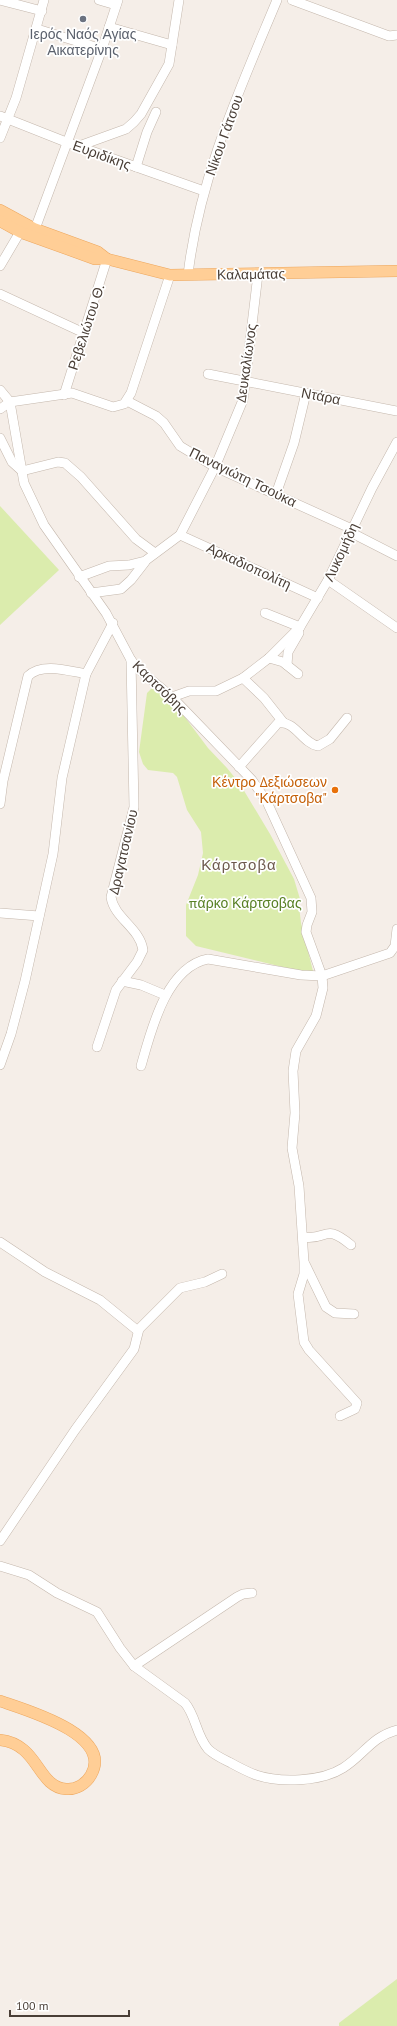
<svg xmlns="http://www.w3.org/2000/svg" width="397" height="2026" font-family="'PT Sans',sans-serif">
<rect width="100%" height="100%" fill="#f5eee8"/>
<g fill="#dbecad">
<polygon points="0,506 59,570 0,625"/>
<polygon points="152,688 164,695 184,716 208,748 227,768 240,784 270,834 294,879 300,899 299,906 301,923 313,971 303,972 196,946 186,936 186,905 198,875 203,853 201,832 187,810 177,777 173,773 148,770 143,764 139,752 147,693"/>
<polygon points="397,1979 397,2026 339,2026 339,2023"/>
</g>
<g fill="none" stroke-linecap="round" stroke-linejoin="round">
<g stroke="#c4b7ac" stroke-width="10">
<g id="minor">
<polyline points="0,0 42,11"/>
<polyline points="99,0 116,5"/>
<polyline points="292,0 389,36 397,35"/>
<polyline points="109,27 172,45"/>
<polyline points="37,29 102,49"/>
<polyline points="0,116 66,142 204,191"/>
<polyline points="0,138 16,98 44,0"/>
<polyline points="79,146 126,129 134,122 141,114 169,64 179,0"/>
<polyline points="136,167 147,132 156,112"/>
<polyline points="35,229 102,49 118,0"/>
<polyline points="0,266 20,232"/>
<path d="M188,275C199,178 240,89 277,0"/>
<polyline points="0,294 84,333"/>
<polyline points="208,374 397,411"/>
<polyline points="0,390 10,402 24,483 44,525 106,613 131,660 137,668 172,697 252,780 267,802 311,898 312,912 307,925 306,932 322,976 323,988 316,1016 296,1051 293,1071 295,1113 292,1148 299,1186 304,1262 304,1274 298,1294 304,1342 309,1350 357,1403 355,1409 340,1416"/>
<polyline points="64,395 107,259"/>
<polyline points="127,401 156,416 164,423 180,446 215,467 352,529"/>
<polyline points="0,409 10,402 72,393 113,407 124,404 131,393 170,275"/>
<polyline points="0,438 12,462 22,471 58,462 65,463 81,477 136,539 155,553"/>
<polyline points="276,494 294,443 306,393"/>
<polyline points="350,532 397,556"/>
<polyline points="180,535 318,598"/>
<polyline points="79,577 109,566 129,565 145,561 180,535 215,467 243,400 258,274"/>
<polyline points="328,580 397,628"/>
<polyline points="91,593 121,589 131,580 145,562"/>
<polyline points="265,613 300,627"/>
<polyline points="269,658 283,662 298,674"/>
<polyline points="287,665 288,652 299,633"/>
<polyline points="243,678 264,698 283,722"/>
<polyline points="172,697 189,691 216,691 243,678 269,658 300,627 328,580 372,488 397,442"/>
<path d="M239,767L278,723C295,720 302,743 318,746L330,739L347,718"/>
<path d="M0,804L3,781L28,676C42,662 69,671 86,674"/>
<polyline points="0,913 39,916"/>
<polyline points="122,981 141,985 165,995"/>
<path d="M97,1047L116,990L137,962L143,950C140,928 114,918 111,897L134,807L131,660"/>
<polyline points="0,1065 11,1034 25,981 53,854 62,778 86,674 113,623"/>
<path d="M141,1066C151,1031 166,967 208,959L301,975L322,976L390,953L395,946L397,929"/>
<path d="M303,1237C329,1241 323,1222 351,1245"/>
<polyline points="0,1242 45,1272 100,1300 138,1331"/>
<polyline points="305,1264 326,1307 335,1313 354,1314"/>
<polyline points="0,1541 75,1430 134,1349 139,1329 180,1288 205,1282 222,1274"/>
<path d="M0,1566L29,1575L57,1593L97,1612L120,1648L134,1666L185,1703C196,1716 196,1735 208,1749C214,1755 223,1759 231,1763C240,1768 248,1772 256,1775C280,1783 321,1782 343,1768C364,1755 371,1737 397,1730"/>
<polyline points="134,1666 237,1597 243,1594 252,1593"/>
</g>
</g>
<g stroke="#eda75e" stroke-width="12">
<g id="major">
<polyline points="0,210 35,229 98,252 107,259"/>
<polyline points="0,221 20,232 95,259 107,259 170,275 397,271"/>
<path d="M0,1701C26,1710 114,1735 91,1775C86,1784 76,1790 66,1789C37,1787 39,1744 0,1740"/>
</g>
</g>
<use href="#minor" stroke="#fff" stroke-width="9"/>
<use href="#major" stroke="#ffce96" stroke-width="11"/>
</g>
<circle fill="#6b7280" stroke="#fff" stroke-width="1.5" cx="83" cy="19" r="4"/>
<circle fill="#e8710a" stroke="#fff" stroke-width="1.5" cx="335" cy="790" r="4"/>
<g text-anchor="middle" stroke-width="3.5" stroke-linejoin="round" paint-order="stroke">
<g font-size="14" fill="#5b616d" stroke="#fff">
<text x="83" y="39">Ιερός Ναός Αγίας<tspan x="83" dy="16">Αικατερίνης</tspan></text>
</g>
<g font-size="14" fill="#493e36" stroke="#fff">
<text transform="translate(224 135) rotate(-70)" y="5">Νίκου Γάτσου</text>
<text transform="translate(102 155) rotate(20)" y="5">Ευριδίκης</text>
<text transform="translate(251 274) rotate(-1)" y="5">Καλαμάτας</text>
<text transform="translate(86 327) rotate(-72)" y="5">Ρεβελιώτου Θ.</text>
<text transform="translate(246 363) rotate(-82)" y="5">Δευκαλίωνος</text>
<text transform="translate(321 396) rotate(11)" y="5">Ντάρα</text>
<text transform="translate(243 477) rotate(26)" y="5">Παναγιώτη Τσούκα</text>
<text transform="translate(341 552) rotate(-65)" y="5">Λυκομήδη</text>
<text transform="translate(249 566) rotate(25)" y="5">Αρκαδιοπολίτη</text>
<text transform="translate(160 687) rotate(44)" y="5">Καρτσόβης</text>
<text transform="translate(123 852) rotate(-77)" y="5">Δραγατσανίου</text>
</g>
<g font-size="14" fill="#c56008" stroke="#fff" text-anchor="end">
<text x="327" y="787">Κέντρο Δεξιώσεων<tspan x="327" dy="16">"Κάρτσοβα"</tspan></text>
</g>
<g font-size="14" fill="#588024" stroke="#fff">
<text x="245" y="908">πάρκο Κάρτσοβας</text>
</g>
<g font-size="15" letter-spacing="1" fill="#6d594c" stroke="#fff">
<text x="239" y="870">Κάρτσοβα</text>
</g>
</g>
<path d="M10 2010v6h119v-6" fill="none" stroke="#493e36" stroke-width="2"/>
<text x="16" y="2010" font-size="12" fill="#493e36" stroke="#ffffff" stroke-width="3" paint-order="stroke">100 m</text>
</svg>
